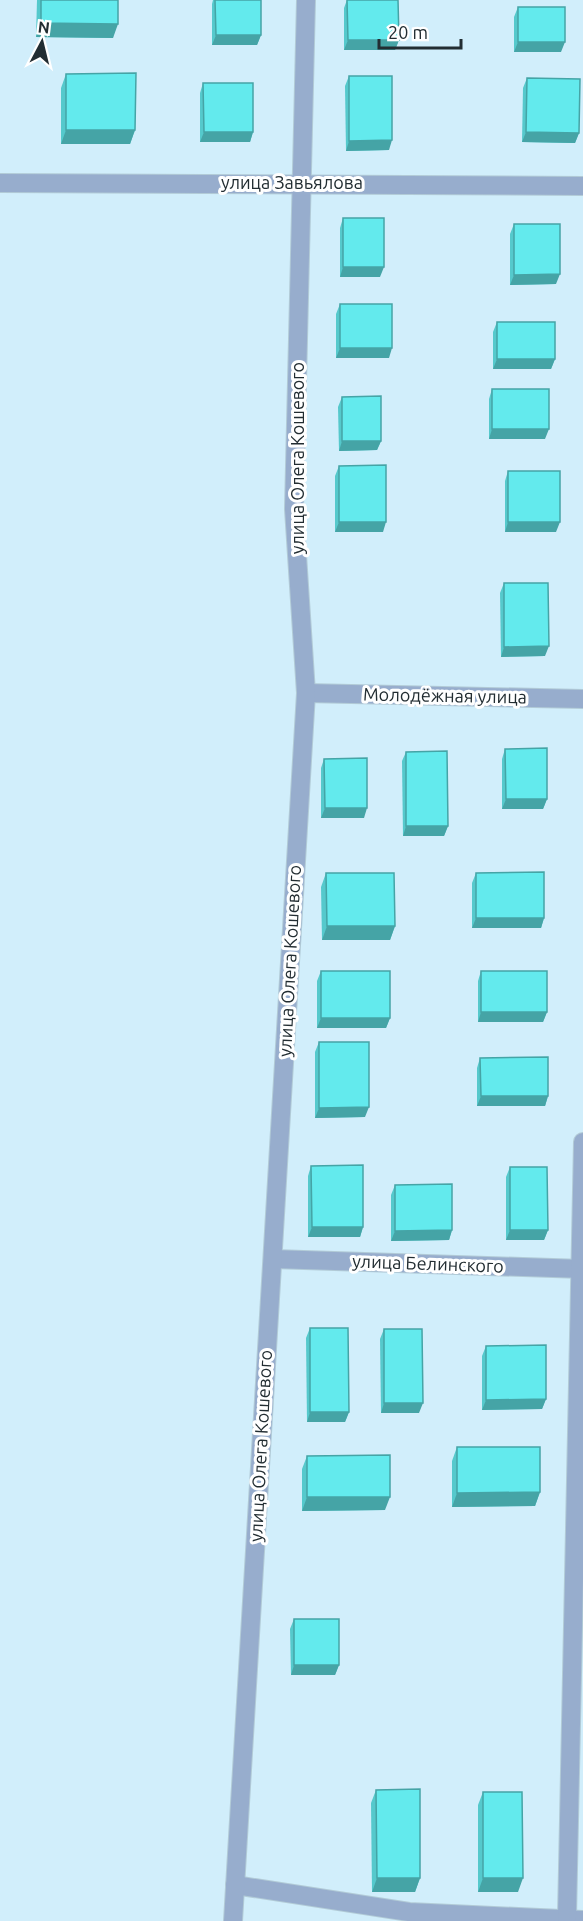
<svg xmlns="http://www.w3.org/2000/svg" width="583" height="1921" font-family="Ubuntu,sans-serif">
<rect width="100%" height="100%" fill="#d1eefb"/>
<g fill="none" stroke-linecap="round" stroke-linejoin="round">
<g stroke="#b2cbd7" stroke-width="20">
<g id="minor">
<polyline points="0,183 583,186"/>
<polyline points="306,693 583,699"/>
<polyline points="273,1259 583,1269"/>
<polyline points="235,1885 409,1912 583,1920"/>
<polyline points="567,1917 583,1142"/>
<polyline points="233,1921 306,693 294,509 306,0"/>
</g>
</g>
<use href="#minor" stroke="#97adcd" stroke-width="18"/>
</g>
<g fill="#55c9cc">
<polygon points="37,0 118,0 113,38 36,37"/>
<polygon points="213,0 261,0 261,35 257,45 212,45 212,4"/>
<polygon points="347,0 398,0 399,40 395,50 344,50 344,8"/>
<polygon points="518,7 561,52 514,52 514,17"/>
<polygon points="66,74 135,130 130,144 61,144 61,88"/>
<polygon points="349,76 389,150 346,151 345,86"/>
<polygon points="527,78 579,133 575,143 522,142 523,88"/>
<polygon points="203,83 253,132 250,142 200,142 200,93"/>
<polygon points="343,218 380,277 340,277 340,228"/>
<polygon points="514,224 556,284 510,285 510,234"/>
<polygon points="340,304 389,358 336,358 336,314"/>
<polygon points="497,322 555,359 551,369 493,369 493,332"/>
<polygon points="492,389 545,439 489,439 489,399"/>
<polygon points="342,397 381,441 377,450 339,451 338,407"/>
<polygon points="339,466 383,532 335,532 335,476"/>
<polygon points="508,471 556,532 505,532 505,481"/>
<polygon points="504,583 545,656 501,657 500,593"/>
<polygon points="505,749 547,799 543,809 502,809 502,759"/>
<polygon points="406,752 448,826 444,836 403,836 402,761"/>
<polygon points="324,759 364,818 321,818 321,768"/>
<polygon points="326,873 395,926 390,940 322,940 321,887"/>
<polygon points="476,873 544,918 541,928 472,928 472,883"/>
<polygon points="321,971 390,1018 386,1028 317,1028 317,981"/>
<polygon points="481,971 547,1012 543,1022 478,1022 478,981"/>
<polygon points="319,1042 365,1117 315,1118 315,1052"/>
<polygon points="480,1058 548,1096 545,1106 477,1106 477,1068"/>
<polygon points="311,1166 363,1227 360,1237 308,1237 308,1176"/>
<polygon points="510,1167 548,1230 544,1240 506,1240 506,1177"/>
<polygon points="395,1185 452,1230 449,1240 391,1241 391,1195"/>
<polygon points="310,1328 349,1412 345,1422 307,1422 306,1338"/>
<polygon points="384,1329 419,1413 381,1413 380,1339"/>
<polygon points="486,1346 546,1399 542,1409 482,1410 482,1356"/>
<polygon points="457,1447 540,1492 535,1506 452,1507 452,1461"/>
<polygon points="307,1456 385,1510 302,1511 302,1469"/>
<polygon points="294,1619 339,1665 335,1675 291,1675 290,1629"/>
<polygon points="376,1790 420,1878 415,1892 372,1892 371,1803"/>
<polygon points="483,1792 518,1892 478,1892 478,1805"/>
</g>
<g fill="#45a4a6">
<polygon points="41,23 118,24 113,38 36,37"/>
<polygon points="216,35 261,35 257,45 212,45"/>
<polygon points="348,40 399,40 395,50 344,50"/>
<polygon points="518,42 565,42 561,52 514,52"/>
<polygon points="66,130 135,130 130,144 61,144"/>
<polygon points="204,132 253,132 250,142 200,142"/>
<polygon points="526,132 579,133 575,143 522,142"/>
<polygon points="392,140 389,150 346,151 349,141"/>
<polygon points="343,267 384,267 380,277 340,277"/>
<polygon points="560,274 556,284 510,285 514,275"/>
<polygon points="340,348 392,348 389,358 336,358"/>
<polygon points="497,359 555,359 551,369 493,369"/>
<polygon points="492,429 549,429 545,439 489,439"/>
<polygon points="342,441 381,441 377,450 339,451"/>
<polygon points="339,522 386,522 383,532 335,532"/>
<polygon points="508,522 560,522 556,532 505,532"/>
<polygon points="549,646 545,656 501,657 504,647"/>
<polygon points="506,799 547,799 543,809 502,809"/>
<polygon points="325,808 367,808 364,818 321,818"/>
<polygon points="406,826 448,826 444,836 403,836"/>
<polygon points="476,918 544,918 541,928 472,928"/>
<polygon points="327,926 395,926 390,940 322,940"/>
<polygon points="481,1012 547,1012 543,1022 478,1022"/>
<polygon points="321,1018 390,1018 386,1028 317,1028"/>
<polygon points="481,1096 548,1096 545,1106 477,1106"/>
<polygon points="369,1107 365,1117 315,1118 319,1108"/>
<polygon points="312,1227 363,1227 360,1237 308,1237"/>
<polygon points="452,1230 449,1240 391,1241 395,1231"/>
<polygon points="510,1230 548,1230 544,1240 506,1240"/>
<polygon points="546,1399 542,1409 482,1410 486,1400"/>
<polygon points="384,1403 423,1403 419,1413 381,1413"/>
<polygon points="310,1412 349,1412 345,1422 307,1422"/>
<polygon points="540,1492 535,1506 452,1507 457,1493"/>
<polygon points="307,1497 390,1497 385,1510 302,1511"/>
<polygon points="294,1665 339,1665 335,1675 291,1675"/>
<polygon points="377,1878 420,1878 415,1892 372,1892"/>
<polygon points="483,1878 523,1878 518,1892 478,1892"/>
</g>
<g fill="#63eaed" stroke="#45a4a6" stroke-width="1.5">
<polygon points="41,0 118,0 118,24 41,23"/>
<polygon points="215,0 261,0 261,35 216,35"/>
<polygon points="347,0 398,0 399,40 348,40"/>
<rect x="518" y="7" width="47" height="35"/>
<polygon points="136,73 135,130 66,130 66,74"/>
<polygon points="349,76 392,76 392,140 349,141"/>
<polygon points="527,78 580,79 579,133 526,132"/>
<polygon points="203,83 253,83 253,132 204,132"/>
<rect x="343" y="218" width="41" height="49"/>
<polygon points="514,224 560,224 560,274 514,275"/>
<rect x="340" y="304" width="52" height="44"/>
<rect x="497" y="322" width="58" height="37"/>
<rect x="492" y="389" width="57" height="40"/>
<polygon points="381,396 381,441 342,441 342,397"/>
<polygon points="386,465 386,522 339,522 339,466"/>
<rect x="508" y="471" width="52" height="51"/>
<polygon points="504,583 548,583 549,646 504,647"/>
<polygon points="547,748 547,799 506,799 505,749"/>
<polygon points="447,751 448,826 406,826 406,752"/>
<polygon points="367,758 367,808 325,808 324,759"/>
<polygon points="544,872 544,918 476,918 476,873"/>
<polygon points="326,873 394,873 395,926 327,926"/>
<rect x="321" y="971" width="69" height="47"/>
<rect x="481" y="971" width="66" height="41"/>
<polygon points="319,1042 369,1042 369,1107 319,1108"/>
<polygon points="548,1057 548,1096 481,1096 480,1058"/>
<polygon points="363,1165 363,1227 312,1227 311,1166"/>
<polygon points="510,1167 547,1167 548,1230 510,1230"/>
<polygon points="452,1184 452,1230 395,1231 395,1185"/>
<polygon points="310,1328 348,1328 349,1412 310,1412"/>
<polygon points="384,1329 422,1329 423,1403 384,1403"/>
<polygon points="546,1345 546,1399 486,1400 486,1346"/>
<polygon points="457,1447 540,1447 540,1492 457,1493"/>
<polygon points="390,1455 390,1497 307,1497 307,1456"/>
<rect x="294" y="1619" width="45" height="46"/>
<polygon points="420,1789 420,1878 377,1878 376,1790"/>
<polygon points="483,1792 522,1792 523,1878 483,1878"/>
</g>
<g text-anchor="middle" stroke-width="6" stroke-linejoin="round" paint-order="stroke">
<g font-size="18" fill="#222d32" stroke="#fff">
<text x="292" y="189">улица Завьялова</text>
<text transform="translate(298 458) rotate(-90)" y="6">улица Олега Кошевого</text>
<text transform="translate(445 696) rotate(1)" y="6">Молодёжная улица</text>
<text transform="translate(290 961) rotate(-87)" y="6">улица Олега Кошевого</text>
<text transform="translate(428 1264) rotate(2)" y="6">улица Белинского</text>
<text transform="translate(261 1446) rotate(-87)" y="6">улица Олега Кошевого</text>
</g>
</g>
<g transform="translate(42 42) rotate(7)" stroke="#ffffff" stroke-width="4.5" paint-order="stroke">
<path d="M0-4.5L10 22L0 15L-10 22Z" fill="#222d32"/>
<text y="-9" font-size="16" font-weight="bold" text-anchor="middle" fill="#222d32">N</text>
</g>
<path d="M379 39v9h82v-9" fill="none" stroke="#222d32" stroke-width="3"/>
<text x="388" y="39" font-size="18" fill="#222d32" stroke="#ffffff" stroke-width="4.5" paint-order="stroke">20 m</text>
</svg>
